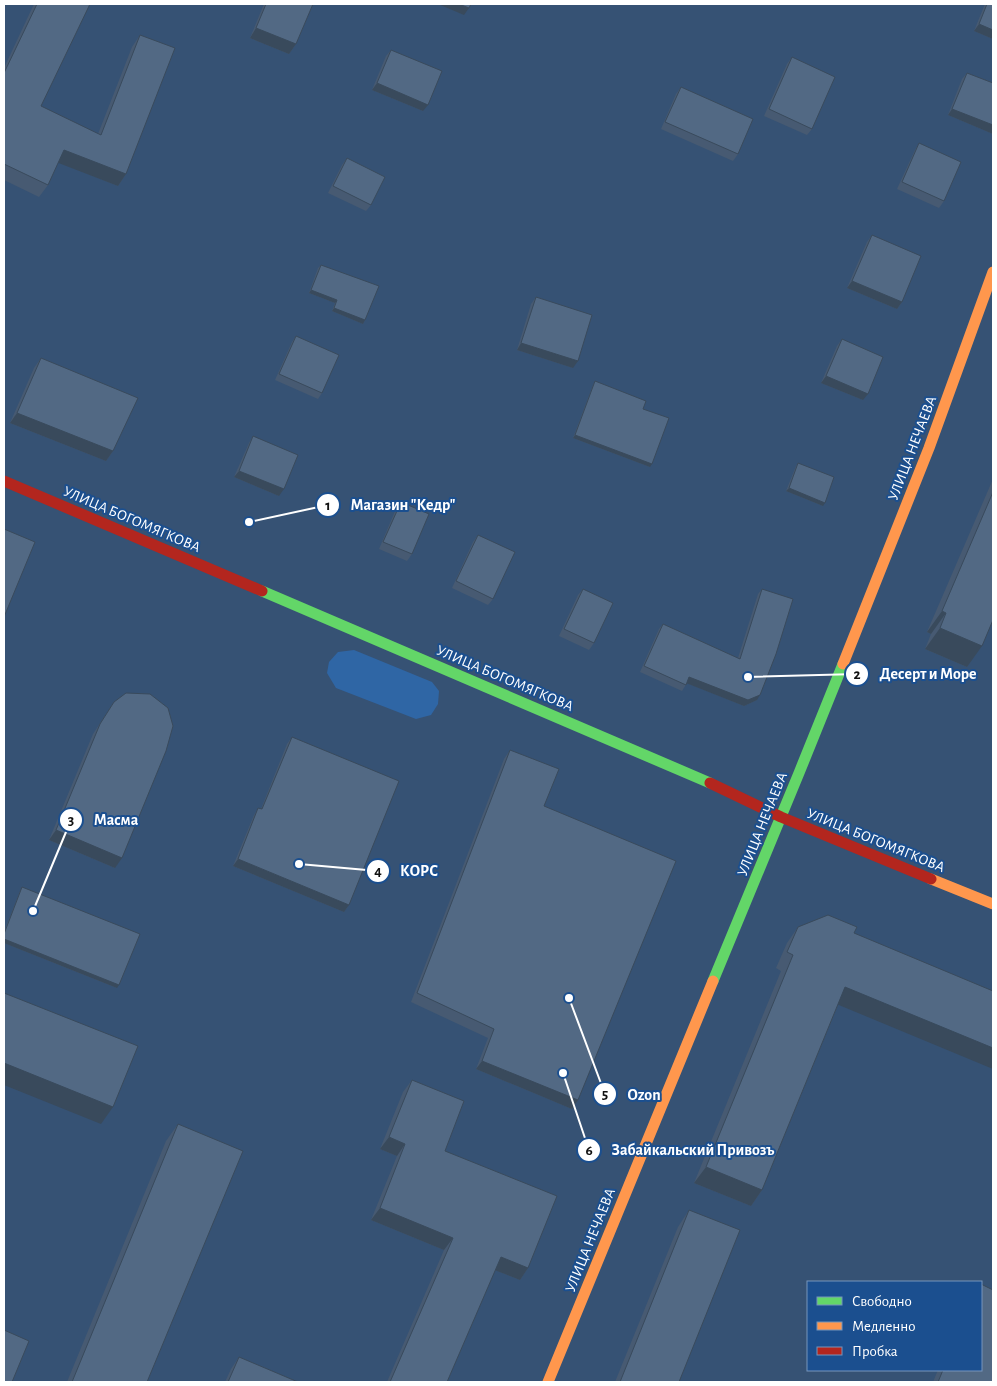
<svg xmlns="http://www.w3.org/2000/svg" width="997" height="1386" font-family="'Alegreya Sans',sans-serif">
<rect width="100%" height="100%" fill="#365274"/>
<polygon fill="#2f66a5" points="354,650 432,682 439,691 438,704 431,715 416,719 336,688 327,673 329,662 338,652"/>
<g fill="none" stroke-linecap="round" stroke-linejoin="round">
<g stroke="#63d668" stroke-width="11">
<polyline points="262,591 710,783"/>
<polyline points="713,981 799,773 843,664"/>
</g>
<g stroke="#ff974d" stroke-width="11">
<polyline points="843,664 929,448 993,272"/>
<polyline points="931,879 993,904"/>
<polyline points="548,1382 713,981"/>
</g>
<g stroke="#b3261e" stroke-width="11">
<polyline points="4,481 262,591"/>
<polyline points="710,783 781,817 931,879"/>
</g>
</g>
<g fill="#475a72">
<polygon points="34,4 90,4 41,106 98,134 132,47 140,35 126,174 118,186 58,162 48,185 39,197 4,180 4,68"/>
<polygon points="264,4 313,4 296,44 289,54 250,38"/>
<polygon points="985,4 993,4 993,39 974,31"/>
<polygon points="391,50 423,111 372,90 386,56"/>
<polygon points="792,57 812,129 807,135 764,116 787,64"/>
<polygon points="967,73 993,83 993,134 948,115 962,79"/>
<polygon points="681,87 738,154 733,161 661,129 676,94"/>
<polygon points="919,143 944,201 939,208 897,189 915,150"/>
<polygon points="347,158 371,205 366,211 328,193 342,165"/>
<polygon points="872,235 902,302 897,309 847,288 867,242"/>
<polygon points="321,265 365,320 363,324 332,311 335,303 309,293 318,268"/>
<polygon points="536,297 573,368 517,350 531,304"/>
<polygon points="296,336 322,393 318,399 275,380 292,342"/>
<polygon points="842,339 863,400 821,383 837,346"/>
<polygon points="41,358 113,451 106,461 10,423 34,368"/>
<polygon points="595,381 643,409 650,467 573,438 593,385"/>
<polygon points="253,436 279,496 234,477 249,443"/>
<polygon points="798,463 823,506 786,491 796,466"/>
<polygon points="993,479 993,620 967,667 925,649 931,634 927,632"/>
<polygon points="401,502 412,554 407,561 379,549 396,509"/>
<polygon points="478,535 493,599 488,605 452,588 473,542"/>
<polygon points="583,589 594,643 589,650 559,636 578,595"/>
<polygon points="762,589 757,700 744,706 687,683 682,691 640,672 659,629 663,624 738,658 758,594"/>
<polygon points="114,702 115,868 49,840 93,734"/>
<polygon points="292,737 349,905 344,912 233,866 254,815 258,808 261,809 287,744"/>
<polygon points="510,750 544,806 578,1100 572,1109 476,1069 488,1038 411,1002 504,759"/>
<polygon points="22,887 117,988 4,943 4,932 20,891"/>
<polygon points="798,927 854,933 838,1005 762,1190 751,1206 694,1183 781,971 776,968 787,943"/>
<polygon points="412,1080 445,1151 528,1268 520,1280 495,1270 447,1382 387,1382 444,1250 371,1220 397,1156 380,1149 403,1092"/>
<polygon points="178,1124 147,1382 67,1382 166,1141"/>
<polygon points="689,1210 679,1382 615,1382 678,1227"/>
<polygon points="239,1357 298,1382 225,1382 231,1369"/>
<polygon points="938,1370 981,1370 993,1382 933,1382"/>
</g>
<g fill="#394a5c">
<polygon points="438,4 459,4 469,8 464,15"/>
<polygon points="979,24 993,30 993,39 974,31"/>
<polygon points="256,28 296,44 289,54 250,38"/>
<polygon points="377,83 428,105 423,111 372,90"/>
<polygon points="952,109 993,125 993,134 948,115"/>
<polygon points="64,150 126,174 118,186 56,162"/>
<polygon points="852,281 902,302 897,309 847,288"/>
<polygon points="311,290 337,300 335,303 309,293"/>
<polygon points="334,308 365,320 363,324 332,311"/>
<polygon points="521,343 578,361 573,368 517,350"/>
<polygon points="826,376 868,394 863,400 821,383"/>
<polygon points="17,413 113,451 106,461 10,423"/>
<polygon points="575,435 652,464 650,467 573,438"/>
<polygon points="239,471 284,489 279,496 234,477"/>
<polygon points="789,488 825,503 823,506 786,491"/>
<polygon points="942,611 946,613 931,634 927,632"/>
<polygon points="940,628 982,646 967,667 925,649"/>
<polygon points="689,677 760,695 757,700 744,706 686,683"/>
<polygon points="56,830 122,858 115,868 49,840"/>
<polygon points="238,859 349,905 344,912 233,866"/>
<polygon points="4,939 119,985 117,988 4,943"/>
<polygon points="845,987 993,1048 993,1069 834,1003"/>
<polygon points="482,1061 578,1100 572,1109 476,1069"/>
<polygon points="4,1063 113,1107 101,1124 4,1085"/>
<polygon points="389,1137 405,1144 397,1156 380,1149"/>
<polygon points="706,1167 762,1190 751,1206 694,1183"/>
<polygon points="380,1208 453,1238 444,1250 371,1220"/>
<polygon points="501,1257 528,1268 520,1280 492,1269"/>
</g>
<g fill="#526984" stroke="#394a5c">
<polygon points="37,4 90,4 41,106 101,135 140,35 175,48 126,174 64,150 48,185 4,164 4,73"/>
<polygon points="266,4 313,4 296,44 256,28"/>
<polygon points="459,4 471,4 469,8"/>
<polygon points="987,4 993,4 993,30 979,24"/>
<polygon points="391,50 442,71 428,105 377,83"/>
<polygon points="792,57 835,77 812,129 769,109"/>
<polygon points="967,73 993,83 993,125 952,109"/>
<polygon points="681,87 753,119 738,154 665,122"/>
<polygon points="919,143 961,162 944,201 902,182"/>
<polygon points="347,158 385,177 371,205 333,186"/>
<polygon points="872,235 921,256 902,302 852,281"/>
<polygon points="321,265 379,286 365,320 334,308 337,300 311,290"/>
<polygon points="536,297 592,315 578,361 521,343"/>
<polygon points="296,336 339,355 322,393 279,374"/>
<polygon points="842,339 883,357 868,394 826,376"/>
<polygon points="41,358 138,398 113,451 17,413"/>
<polygon points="595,381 646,401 643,409 669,418 652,464 575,435"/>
<polygon points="253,436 298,455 284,489 239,471"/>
<polygon points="798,463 834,477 825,503 789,488"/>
<polygon points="993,492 993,620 982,646 940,628 946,613 942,611"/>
<polygon points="401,502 429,514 412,554 383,542"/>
<polygon points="4,529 35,542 4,617"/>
<polygon points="478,535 515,552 493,599 456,581"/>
<polygon points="583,589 613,603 594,643 564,629"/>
<polygon points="762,589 793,599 776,654 760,695 748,700 689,677 686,685 644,666 663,624 740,659"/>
<polygon points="126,693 150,694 168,708 173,726 166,751 122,858 56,830 100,724 114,702"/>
<polygon points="292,737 399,781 349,905 238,859 258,808 262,809"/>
<polygon points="510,750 559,769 544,806 676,861 578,1100 482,1061 494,1029 417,993"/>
<polygon points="22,887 140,934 119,985 4,939 4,934"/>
<polygon points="828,915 857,927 854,933 993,991 993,1048 845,987 762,1190 706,1167 793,955 787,952 798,927"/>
<polygon points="4,993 138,1046 113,1107 4,1063"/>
<polygon points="412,1080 464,1101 445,1151 557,1196 528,1268 501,1257 447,1382 390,1382 453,1238 380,1208 405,1144 389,1137"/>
<polygon points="178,1124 243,1151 147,1382 72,1382"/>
<polygon points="689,1210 740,1230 679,1382 620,1382"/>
<polygon points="981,1284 993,1290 993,1382 938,1382 943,1370 981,1370"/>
<polygon points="4,1330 29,1341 12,1382 4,1382"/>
<polygon points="239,1357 298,1382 228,1382"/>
</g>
<g text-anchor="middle" stroke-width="4" stroke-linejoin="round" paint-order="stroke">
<g font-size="15" fill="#fff" stroke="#1b4f8f">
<text transform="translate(912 448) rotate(-69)" y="5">УЛИЦА НЕЧАЕВА</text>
<text transform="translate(132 519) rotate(23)" y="5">УЛИЦА БОГОМЯГКОВА</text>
<text transform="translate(505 678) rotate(23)" y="5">УЛИЦА БОГОМЯГКОВА</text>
<text transform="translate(762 824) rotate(-68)" y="5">УЛИЦА НЕЧАЕВА</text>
<text transform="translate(876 840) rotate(22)" y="5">УЛИЦА БОГОМЯГКОВА</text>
<text transform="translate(590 1240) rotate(-68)" y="5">УЛИЦА НЕЧАЕВА</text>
</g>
</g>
<path fill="none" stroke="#fff" stroke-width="2" d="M249 522L328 505M748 677L857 674M33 911L71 820M299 864L378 871M569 998L605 1094M563 1073L589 1150"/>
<g fill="#fff" stroke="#1b4f8f" stroke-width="2">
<circle cx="249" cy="522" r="5"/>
<circle cx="748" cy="677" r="5"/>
<circle cx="33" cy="911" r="5"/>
<circle cx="299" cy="864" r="5"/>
<circle cx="569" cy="998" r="5"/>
<circle cx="563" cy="1073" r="5"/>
<circle cx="328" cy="505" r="12"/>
<circle cx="857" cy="674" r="12"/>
<circle cx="71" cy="820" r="12"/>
<circle cx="378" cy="871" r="12"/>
<circle cx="605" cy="1094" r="12"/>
<circle cx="589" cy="1150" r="12"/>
</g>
<g font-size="15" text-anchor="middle" font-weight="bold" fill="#111">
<text x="328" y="510">1</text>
<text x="857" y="679">2</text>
<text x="71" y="825">3</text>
<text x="378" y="876">4</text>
<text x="605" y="1099">5</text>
<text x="589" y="1155">6</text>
</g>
<g font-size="16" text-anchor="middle" font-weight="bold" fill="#fff" stroke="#1b4f8f" stroke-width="4" stroke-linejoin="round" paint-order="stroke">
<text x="403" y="510">Магазин "Кедр"</text>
<text x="928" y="679">Десерт и Море</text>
<text x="116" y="825">Масма</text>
<text x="419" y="876">КОРС</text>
<text x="644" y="1100">Ozon</text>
<text x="693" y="1155">Забайкальский Привозъ</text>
</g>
<rect width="997" height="1386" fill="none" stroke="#ffffff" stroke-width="10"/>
<rect x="807" y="1281" width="175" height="90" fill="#1b4f8f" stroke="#7695bc"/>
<rect x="817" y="1297" width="25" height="8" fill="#63d668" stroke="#7695bc"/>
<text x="852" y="1306" font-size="15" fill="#ffffff">Свободно</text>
<rect x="817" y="1322" width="25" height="8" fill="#ff974d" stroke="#7695bc"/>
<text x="852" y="1331" font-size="15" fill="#ffffff">Медленно</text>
<rect x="817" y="1347" width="25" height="8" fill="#b3261e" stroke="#7695bc"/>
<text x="852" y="1356" font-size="15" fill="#ffffff">Пробка</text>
</svg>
